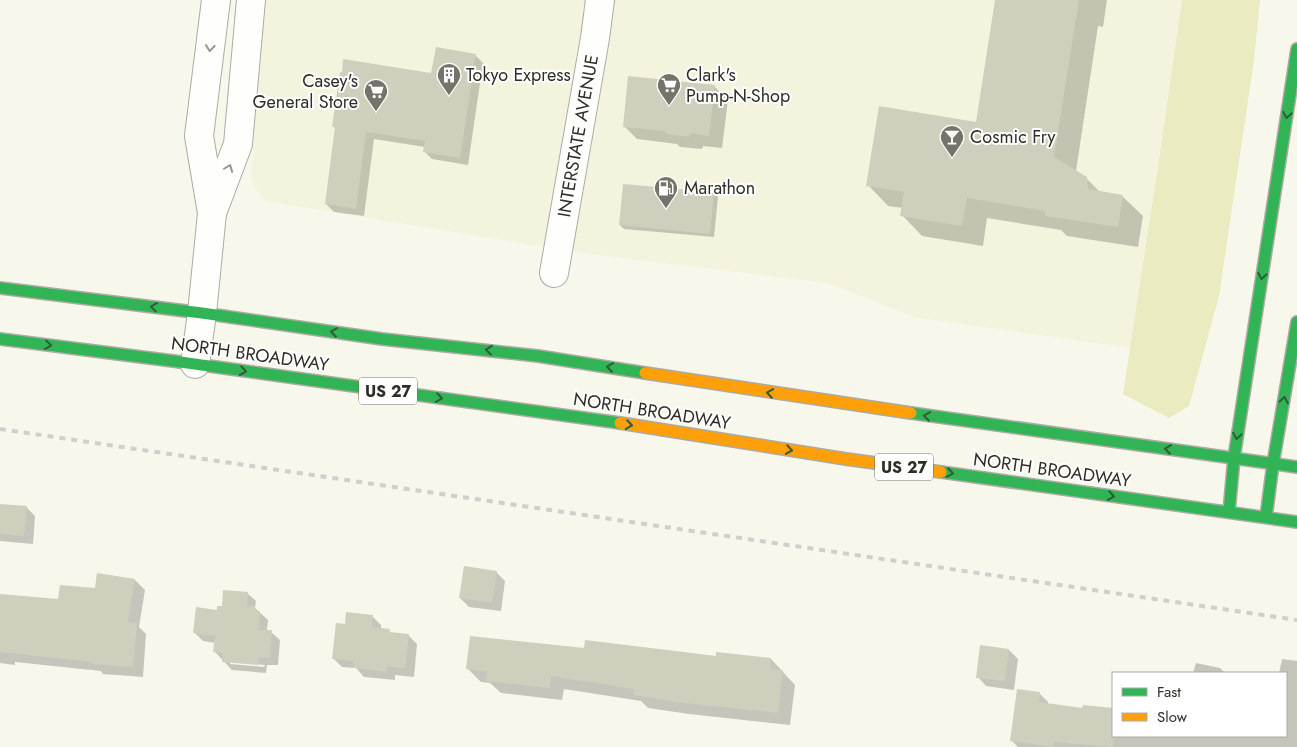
<svg xmlns="http://www.w3.org/2000/svg" width="1297" height="747" font-family="Jost,sans-serif">
<rect width="100%" height="100%" fill="#f7f7eb"/>
<polygon fill="#f4f4de" points="265,0 1182,0 1131,348 914,317 828,283 589,254 266,201 255,189 251,176"/>
<polygon fill="#ebebc2" points="1182,0 1260,0 1254,60 1219,296 1189,406 1169,418 1123,394 1157,173"/>
<g fill="#0003" fill-rule="evenodd">
<polygon points="996,0 1107,0 1103,27 1098,26 1076,171 1086,178 1100,192 1122,196 1143,216 1138,247 1067,236 1061,230 987,218 983,246 922,236 902,215 903,208 888,206 868,185 977,123"/>
<polygon points="475,55 483,63 468,165 432,159 424,151 425,147 374,139 364,216 334,212 326,204 336,129 333,126 433,75"/>
<polygon points="715,87 728,100 722,148 703,146 702,149 680,147 677,144 637,139 624,126"/>
<polygon points="713,193 718,197 714,237 624,229 620,225"/>
<polygon points="0,505 26,507 35,516 33,544 0,541"/>
<polygon points="496,572 505,581 501,611 469,607 460,598"/>
<polygon points="135,580 145,590 139,627 146,634 143,677 103,674 101,671 15,662 15,665 0,663 0,595 60,600 96,589"/>
<path d="M247,593L256,601L255,608L268,620L267,631L271,632L280,640L278,665H267L266,673L232,670L215,652V643L203,641L195,633L223,607ZM230,662L265,665L264,667L230,664Z"/>
<polygon points="372,616 381,625 381,629 389,630 392,634 408,635 417,644 414,677 395,675 395,680 364,677 356,668 342,667 333,658 346,625"/>
<polygon points="585,650 771,659 795,685 790,725 689,714 648,708 641,701 564,689 562,700 501,693 490,683 481,682 468,669"/>
<polygon points="1009,650 1018,659 1014,690 986,686 978,677"/>
<polygon points="1282,659 1297,661 1297,747 1018,747 1011,740 1040,694 1048,702 1048,705 1083,709 1084,706 1113,709 1113,736 1286,736 1286,673 1279,673"/>
<polygon points="1196,663 1220,668 1225,673 1193,673"/>
</g>
<g fill="#cfcfbd">
<polygon points="995,0 1079,0 1054,157 1087,177 1088,189 1123,195 1118,227 1045,216 1045,211 967,198 962,226 900,216 904,192 866,186 879,106 976,122"/>
<polygon points="436,47 476,54 460,158 423,152 425,141 366,132 356,209 325,204 335,127 332,127 340,72 342,72 343,59 431,73"/>
<polygon points="628,76 715,85 709,136 690,133 690,137 666,134 665,131 623,127"/>
<polygon points="623,184 714,192 710,234 619,225"/>
<polygon points="0,504 27,506 24,536 0,534"/>
<polygon points="464,566 497,571 492,603 459,598"/>
<polygon points="97,573 135,579 128,622 137,623 133,667 91,664 92,662 0,652 0,594 58,599 60,585 95,588"/>
<polygon points="223,590 248,592 247,606 255,606 255,611 260,611 259,630 272,630 270,658 259,657 258,665 222,662 223,653 213,652 215,636 193,633 196,607 217,610 217,606 222,606"/>
<polygon points="346,612 373,615 372,627 390,629 389,632 409,634 405,669 387,666 386,672 354,668 354,661 332,659 336,623 345,624"/>
<polygon points="470,636 584,648 585,640 716,656 716,652 771,658 770,669 783,670 778,713 675,702 634,695 634,689 551,676 550,688 486,681 487,672 466,669"/>
<polygon points="980,645 1009,649 1005,681 976,678"/>
<polygon points="1017,689 1040,692 1039,702 1082,708 1083,705 1113,708 1113,747 1054,742 1053,747 1010,741"/>
</g>
<g fill="none" stroke-linecap="round" stroke-linejoin="round">
<g stroke="#ababa1" stroke-width="30">
<g id="street">
<polyline points="212,213 199,136 216,0"/>
<polyline points="554,273 595,38 600,0"/>
<polyline points="195,364 202,313 212,213 238,144 251,0"/>
</g>
</g>
<g stroke="#ababa1" stroke-width="14">
<g id="fast">
<polyline points="0,288 202,313 382,339 538,356 645,373"/>
<polyline points="0,339 173,361 620,423"/>
<polyline points="911,413 1297,467"/>
<polyline points="941,472 1297,522"/>
<polyline points="1229,512 1234,458 1297,49"/>
<polyline points="1266,517 1273,464 1297,322"/>
</g>
</g>
<g stroke="#ababa1" stroke-width="14">
<g id="slow">
<polyline points="645,373 911,413"/>
<polyline points="620,423 846,459 941,472"/>
</g>
</g>
<use href="#street" stroke="#fefefc" stroke-width="28"/>
<use href="#fast" stroke="#30b455" stroke-width="11"/>
<use href="#slow" stroke="#ff9f0a" stroke-width="11"/>
<polyline stroke="#cfcfcc" stroke-width="4" stroke-dasharray="6 6" stroke-linecap="butt" points="0,429 1297,620"/>
</g>
<defs><path id="oneway-chevron" d="M-2-3.5L2.5 0L-2 3.5" fill="none" stroke-width="1.6" stroke-linecap="round" stroke-linejoin="round" transform="scale(1.25)"/></defs>
<g stroke="#969691">
<use href="#oneway-chevron" transform="translate(210 48) rotate(97)"/>
<use href="#oneway-chevron" transform="translate(229 168) rotate(-69)"/>
</g>
<g stroke="#2f5d36">
<use href="#oneway-chevron" transform="translate(1287 115) rotate(99)"/>
<use href="#oneway-chevron" transform="translate(1262 276) rotate(99)"/>
<use href="#oneway-chevron" transform="translate(154 307) rotate(-173)"/>
<use href="#oneway-chevron" transform="translate(334 332) rotate(-172)"/>
<use href="#oneway-chevron" transform="translate(48 345) rotate(7)"/>
<use href="#oneway-chevron" transform="translate(489 350) rotate(-174)"/>
<use href="#oneway-chevron" transform="translate(610 367) rotate(-171)"/>
<use href="#oneway-chevron" transform="translate(243 371) rotate(8)"/>
<use href="#oneway-chevron" transform="translate(770 393) rotate(-171)"/>
<use href="#oneway-chevron" transform="translate(439 398) rotate(8)"/>
<use href="#oneway-chevron" transform="translate(1284 400) rotate(-81)"/>
<use href="#oneway-chevron" transform="translate(927 416) rotate(-172)"/>
<use href="#oneway-chevron" transform="translate(629 425) rotate(9)"/>
<use href="#oneway-chevron" transform="translate(1237 436) rotate(99)"/>
<use href="#oneway-chevron" transform="translate(1168 449) rotate(-172)"/>
<use href="#oneway-chevron" transform="translate(789 450) rotate(9)"/>
<use href="#oneway-chevron" transform="translate(950 473) rotate(8)"/>
<use href="#oneway-chevron" transform="translate(1111 496) rotate(8)"/>
</g>
<defs>
<g id="building-pin" transform="scale(1.25)"><path d="M0 17L-7.5 6A9.5 9.5 0 1 1 7.5 6Z" fill="#74746b" stroke="#fff"/><path d="M-4-6H4V6H1V3H-1V6H-4ZM-2.5-4.3h1.7v1.8h-1.7ZM.8-4.3h1.7v1.8H.8ZM-2.5-1h1.7V.8h-1.7ZM.8-1h1.7V.8H.8Z" fill="#fff"/></g>
<g id="supermarket-pin" transform="scale(1.25)"><path d="M0 17L-7.5 6A9.5 9.5 0 1 1 7.5 6Z" fill="#74746b" stroke="#fff"/><path d="M-6-5.5h2.5l.6 2H6L4.5 2H-2.5L-4.4-4H-6ZM-1.5 3.2a1.3 1.3 0 1 0 .1 0ZM3 3.2a1.3 1.3 0 1 0 .1 0Z" fill="#fff"/></g>
<g id="bar-pin" transform="scale(1.25)"><path d="M0 17L-7.5 6A9.5 9.5 0 1 1 7.5 6Z" fill="#74746b" stroke="#fff"/><path d="M-6-5H6L.8 .8V4.5H3.5V6h-7V4.5H-.8V.8Z" fill="#fff"/></g>
<g id="fuel-pin" transform="scale(1.25)"><path d="M0 17L-7.5 6A9.5 9.5 0 1 1 7.5 6Z" fill="#74746b" stroke="#fff"/><path d="M-5.5-6h7V0h2V4h1.3V-2.5L3-4.5l.8-.8L6-3V5H2.5V1h-1V6h-7ZM-4.2-4.7v3.2H.2V-4.7Z" fill="#fff"/></g>
</defs>
<g fill-rule="evenodd">
<use href="#building-pin" x="449" y="75"/>
<use href="#supermarket-pin" x="669" y="85"/>
<use href="#supermarket-pin" x="376" y="91"/>
<use href="#bar-pin" x="952" y="137"/>
<use href="#fuel-pin" x="666" y="188"/>
</g>
<g text-anchor="middle" stroke-width="4" stroke-linejoin="round" paint-order="stroke">
<g fill="#fff" stroke="#6d6d67" stroke-width="1">
<rect x="359" y="377.5" width="58" height="27" rx="4"/>
<rect x="875" y="453.5" width="58" height="27" rx="4"/>
</g>
<g font-size="16" font-weight="bold" fill="#2e2e26">
<text x="388" y="397">US 27</text>
<text x="904" y="473">US 27</text>
</g>
<g font-size="18" fill="#2e2e26" stroke="#fff" text-anchor="start">
<text x="466" y="81">Tokyo Express</text>
<text x="686" y="81">Clark's<tspan x="686" dy="21">Pump-N-Shop</tspan></text>
<text x="358" y="87" text-anchor="end">Casey's<tspan x="358" dy="21">General Store</tspan></text>
<text x="970" y="143">Cosmic Fry</text>
<text x="684" y="194">Marathon</text>
</g>
<g font-size="18" fill="#2e2e26" stroke="#fff">
<text transform="translate(578 136) rotate(-80)" y="6">INTERSTATE AVENUE</text>
<text transform="translate(250 354) rotate(8)" y="6">NORTH BROADWAY</text>
<text transform="translate(652 411) rotate(9)" y="6">NORTH BROADWAY</text>
<text transform="translate(1052 470) rotate(8)" y="6">NORTH BROADWAY</text>
</g>
</g>
<rect x="1112" y="672" width="175" height="65" fill="#ffffff" stroke="#ababa8"/>
<rect x="1122" y="688" width="25" height="8" fill="#30b455" stroke="#ababa8"/>
<text x="1157" y="697" font-size="15" fill="#2e2e26">Fast</text>
<rect x="1122" y="713" width="25" height="8" fill="#ff9f0a" stroke="#ababa8"/>
<text x="1157" y="722" font-size="15" fill="#2e2e26">Slow</text>
</svg>
